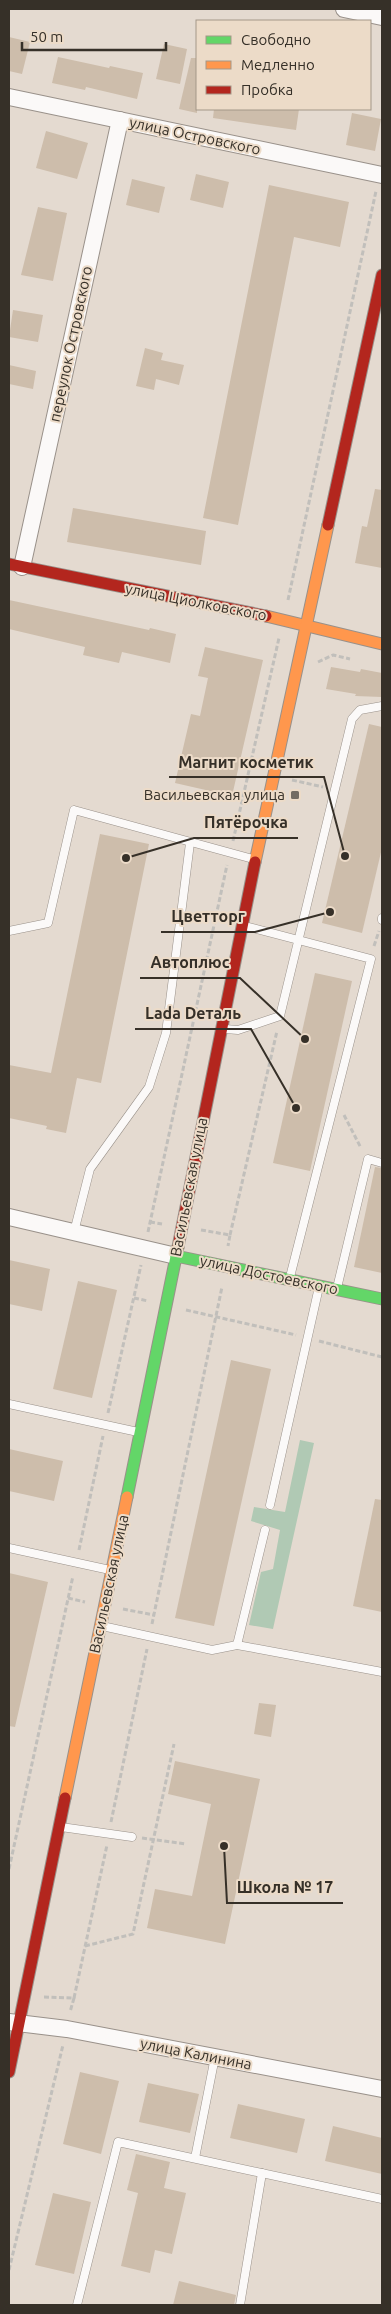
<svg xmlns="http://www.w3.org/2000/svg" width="391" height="2314" font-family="Ubuntu,sans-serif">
<rect width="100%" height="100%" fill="#e4dad0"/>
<polygon fill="#b0c9b4" points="300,1440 314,1443 273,1629 249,1625 261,1572 273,1569 280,1530 251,1521 254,1507 285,1512"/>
<g fill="#cdbdab">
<polygon points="9,37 30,42 22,74 9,71"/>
<polygon points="164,44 187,49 180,84 156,79"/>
<polygon points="58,57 109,68 110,66 143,73 137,99 86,87 85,90 52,83"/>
<polygon points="191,58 197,58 197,113 179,109"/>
<polygon points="214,109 299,109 296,130 213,118"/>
<polygon points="352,113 381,119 375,151 346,145"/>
<polygon points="46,131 88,143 77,179 36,168"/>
<polygon points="196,174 229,182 223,208 190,200"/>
<polygon points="132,179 165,187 159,213 126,205"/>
<polygon points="269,185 349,202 340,247 294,237 238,525 203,518"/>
<polygon points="38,207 67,213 53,281 21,275"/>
<polygon points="13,310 43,315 38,342 9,337"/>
<polygon points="145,348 163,353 161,360 184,365 179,385 156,379 154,390 136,386"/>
<polygon points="9,365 36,371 33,389 9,384"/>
<polygon points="375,489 382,490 382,568 355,563 362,526 367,527"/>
<polygon points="73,508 206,531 201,565 67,542"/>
<polygon points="9,600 149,630 150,628 176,634 170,663 122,652 119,663 83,655 85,647 9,629"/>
<polygon points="205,647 263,660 232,796 175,783 191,714 200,716 208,678 198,676"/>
<polygon points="331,667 360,672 361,669 382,673 382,697 355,696 356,694 326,689"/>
<polygon points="369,724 382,727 382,848 362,933 322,923"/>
<polygon points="100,834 149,844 101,1083 77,1078 66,1133 46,1129 47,1126 9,1118 9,1065 51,1073"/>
<polygon points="315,973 352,981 310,1171 273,1163"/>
<polygon points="375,1167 382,1168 382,1273 354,1267"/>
<polygon points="9,1260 50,1269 42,1311 9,1304"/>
<polygon points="78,1281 117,1290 92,1398 53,1389"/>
<polygon points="231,1360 271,1369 214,1626 175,1618"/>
<polygon points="9,1449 63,1461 54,1501 9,1491"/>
<polygon points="375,1499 382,1500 382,1612 353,1606"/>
<polygon points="9,1573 48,1582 15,1727 9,1726"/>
<polygon points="259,1703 276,1705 271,1737 254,1734"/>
<polygon points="175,1761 260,1779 225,1944 147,1928 155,1889 192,1896 211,1804 168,1794"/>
<polygon points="80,2072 119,2081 101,2154 63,2144"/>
<polygon points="148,2083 199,2094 190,2133 139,2122"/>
<polygon points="238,2104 305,2119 297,2153 230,2138"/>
<polygon points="333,2126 382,2138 382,2174 325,2161"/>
<polygon points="136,2154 170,2162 164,2188 186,2193 172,2254 155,2250 150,2273 121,2266 138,2193 127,2190"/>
<polygon points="53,2193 91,2202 74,2274 35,2265"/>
<polygon points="179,2281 236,2295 234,2305 173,2305"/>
</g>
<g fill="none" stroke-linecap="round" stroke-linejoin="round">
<g stroke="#99918a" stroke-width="9">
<g id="lane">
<polyline points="382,920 382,918"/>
<polyline points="245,926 371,959 290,1277"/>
<polyline points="9,931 48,923 74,810 253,859"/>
<polyline points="225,1029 238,1030 280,1016 352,719 360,710 382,706"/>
<polyline points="74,1232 90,1169 149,1087 166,1033 190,843"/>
<polyline points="337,1288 368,1159 382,1163"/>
<polyline points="9,1404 138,1432"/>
<polyline points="270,1505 319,1287"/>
<polyline points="9,1548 110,1570"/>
<polyline points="102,1626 212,1650 237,1645 382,1672"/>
<polyline points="237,1645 265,1530"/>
<polyline points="61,1827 132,1837"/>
<polyline points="195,2158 215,2057"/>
<polyline points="77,2305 118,2142 382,2199"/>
<polyline points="240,2305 262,2173"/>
</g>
</g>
<g stroke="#99918a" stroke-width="18">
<g id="street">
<polyline points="344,9 382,17"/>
<polyline points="9,97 382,175"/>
<polyline points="22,567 120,120"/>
<polyline points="9,1217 176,1256"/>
<polyline points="9,2022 67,2029 382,2089"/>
</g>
</g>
<g stroke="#99918a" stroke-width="13">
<g id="fast">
<polyline points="176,1256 382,1299"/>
<polyline points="127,1497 178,1247"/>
</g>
</g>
<g stroke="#99918a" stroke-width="13">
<g id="slow">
<polyline points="266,616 382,644"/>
<polyline points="255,862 328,525"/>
<polyline points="65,1798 127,1497"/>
</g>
</g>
<g stroke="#99918a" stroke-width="13">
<g id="jam">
<polyline points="328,525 382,275"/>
<polyline points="9,564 266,616"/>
<polyline points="178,1247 255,862"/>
<polyline points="9,2072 65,1798"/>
</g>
</g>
<g stroke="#c1bfbb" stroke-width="3" stroke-dasharray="5 2.5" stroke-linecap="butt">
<polyline points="288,600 376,191"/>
<polyline points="318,662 333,655 350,659"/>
<polyline points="292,780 323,787"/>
<polyline points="233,841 279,638"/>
<polyline points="374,946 379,931"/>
<polyline points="344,1115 361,1148"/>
<polyline points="150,1222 162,1224"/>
<polyline points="201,1230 230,1235 228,1246"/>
<polyline points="148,1232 227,865"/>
<polyline points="230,1235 277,1031"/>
<polyline points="134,1298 148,1301"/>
<polyline points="186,1310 296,1335"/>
<polyline points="319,1341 382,1357"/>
<polyline points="108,1413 141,1265"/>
<polyline points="79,1550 103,1436"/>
<polyline points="68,1598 85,1602"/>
<polyline points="123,1609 154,1615"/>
<polyline points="152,1624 222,1287"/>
<polyline points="111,1822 147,1649"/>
<polyline points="142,1838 186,1844"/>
<polyline points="9,1869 73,1576"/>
<polyline points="85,1946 133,1934 174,1744"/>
<polyline points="44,1997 74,1998 70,2012"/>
<polyline points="74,1998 107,1845"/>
<polyline points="9,2270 63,2045"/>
</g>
<use href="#lane" stroke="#fbf9f8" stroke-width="8"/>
<use href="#street" stroke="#fbf9f8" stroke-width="16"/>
<use href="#fast" stroke="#63d668" stroke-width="11"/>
<use href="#slow" stroke="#ff974d" stroke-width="11"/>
<use href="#jam" stroke="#b3261e" stroke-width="11"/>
</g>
<rect fill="#736c63" stroke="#ecdbc8" stroke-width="2" x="290" y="790" width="10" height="10" rx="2.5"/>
<g text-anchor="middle" stroke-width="4" stroke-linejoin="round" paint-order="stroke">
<g font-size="15" fill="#363028" stroke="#ecdbc8">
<text transform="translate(195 136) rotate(12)" y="5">улица Островского</text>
<text transform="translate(71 344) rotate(-78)" y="5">переулок Островского</text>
<text transform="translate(196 602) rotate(11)" y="5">улица Циолковского</text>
<text transform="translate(189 1187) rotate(-79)" y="5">Васильевская улица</text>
<text transform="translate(269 1275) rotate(12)" y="5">улица Достоевского</text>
<text transform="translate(109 1584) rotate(-78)" y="5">Васильевская улица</text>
<text transform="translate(196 2054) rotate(11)" y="5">улица Калинина</text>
</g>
<g font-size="15" fill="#363028" stroke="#ecdbc8" text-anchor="end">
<text x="285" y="800">Васильевская улица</text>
</g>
</g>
<path fill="none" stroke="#363028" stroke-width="2" d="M345 856L324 777H169M126 858L194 838H298M330 912L255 932H161M305 1039L240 978H140M296 1108L251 1029H135M224 1846L227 1903H343"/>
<g fill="#363028" stroke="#ecdbc8" stroke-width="2">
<circle cx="345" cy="856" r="5"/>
<circle cx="126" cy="858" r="5"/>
<circle cx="330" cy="912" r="5"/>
<circle cx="305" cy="1039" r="5"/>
<circle cx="296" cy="1108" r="5"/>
<circle cx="224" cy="1846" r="5"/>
</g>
<g font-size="16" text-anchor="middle" font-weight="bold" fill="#363028" stroke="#ecdbc8" stroke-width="4" stroke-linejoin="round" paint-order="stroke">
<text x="246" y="768">Магнит косметик</text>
<text x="246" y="828">Пятёрочка</text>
<text x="208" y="922">Цветторг</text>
<text x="190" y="968">Автоплюс</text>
<text x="193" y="1019">Lada Dеталь</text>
<text x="285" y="1893">Школа № 17</text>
</g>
<rect width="391" height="2314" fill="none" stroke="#363028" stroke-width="20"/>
<rect x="196" y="20" width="175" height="90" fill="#ecdbc8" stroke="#a39788"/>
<rect x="206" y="36" width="25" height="8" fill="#63d668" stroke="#a39788"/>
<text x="241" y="45" font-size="15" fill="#363028">Свободно</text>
<rect x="206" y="61" width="25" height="8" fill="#ff974d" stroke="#a39788"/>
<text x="241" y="70" font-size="15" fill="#363028">Медленно</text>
<rect x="206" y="86" width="25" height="8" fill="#b3261e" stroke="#a39788"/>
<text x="241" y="95" font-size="15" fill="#363028">Пробка</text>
<path d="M22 42v8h144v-8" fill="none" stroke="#363028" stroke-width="2.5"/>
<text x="30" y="42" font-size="15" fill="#363028" stroke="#ecdbc8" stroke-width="4" paint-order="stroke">50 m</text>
</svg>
